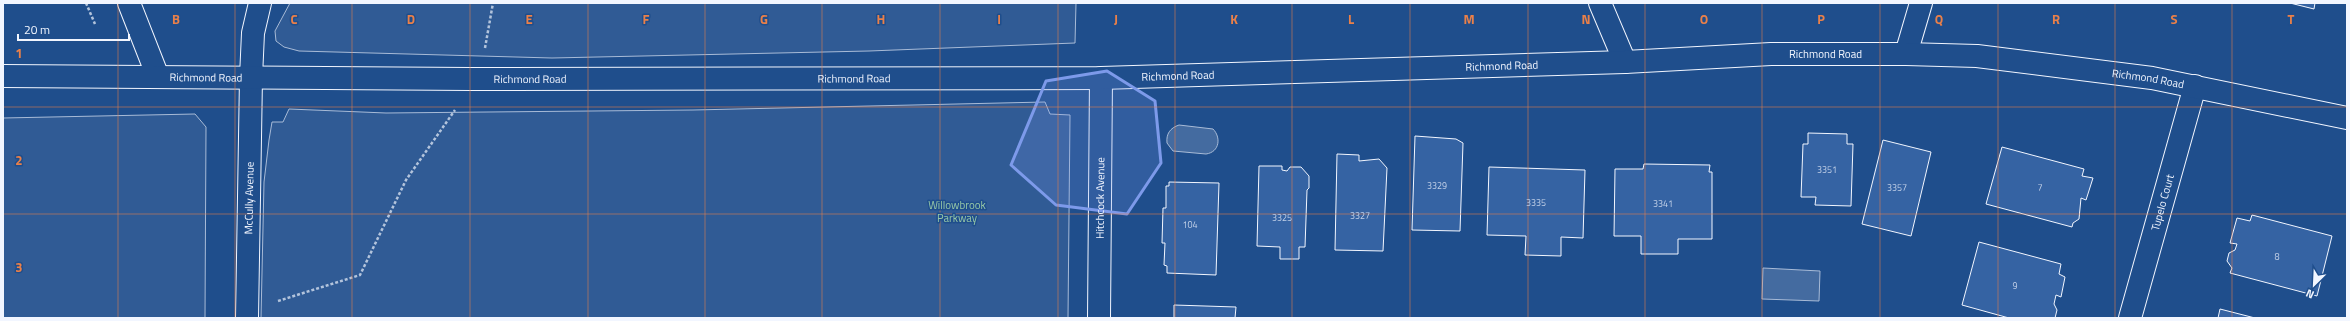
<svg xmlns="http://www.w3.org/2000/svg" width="2350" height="321" font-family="'Titillium Web',sans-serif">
<rect width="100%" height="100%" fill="#1f4e8c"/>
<g fill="#305b95" stroke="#a8bbd7">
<polygon points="290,3 1076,3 1075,43 869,51 552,58 299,51 284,47 276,41 275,31"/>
<polygon points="1045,102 1050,114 1070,115 1068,318 261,318 264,182 269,140 272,122 283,122 289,109 386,113 693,110"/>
<polygon points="195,114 206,127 205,318 3,318 3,118"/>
</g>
<g fill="#446ba0" stroke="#a8bbd7">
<path d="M1179,125L1213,129C1221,137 1220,152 1206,154L1173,151L1167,143C1166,134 1170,128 1179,125Z"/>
<polygon points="1763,268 1820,271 1819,301 1762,299"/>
</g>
<g fill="#3563a3" stroke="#f2f6ff">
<polygon points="2290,3 2315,3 2314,9"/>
<polygon points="1808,133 1847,134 1847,144 1853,144 1851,206 1815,205 1816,197 1801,197 1803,144 1808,144"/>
<polygon points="1415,136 1456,139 1463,143 1460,231 1412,230"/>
<polygon points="1883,140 1931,152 1911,236 1862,224"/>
<polygon points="2002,147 2084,169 2082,176 2093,178 2086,200 2081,198 2079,219 2073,223 2072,227 1986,204"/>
<polygon points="1337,154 1359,155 1359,161 1379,159 1387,168 1383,251 1335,250"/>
<polygon points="1644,164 1710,165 1709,172 1712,172 1712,239 1678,239 1678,254 1641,254 1641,236 1614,236 1615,169 1643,169"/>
<polygon points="1259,166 1282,166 1282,170 1287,171 1290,167 1301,167 1309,176 1309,188 1307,190 1305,247 1299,247 1299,259 1280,259 1280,247 1257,246"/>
<polygon points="1489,167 1585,170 1583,238 1561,237 1561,256 1525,255 1526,236 1487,235"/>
<polygon points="1169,182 1219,183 1216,275 1167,273 1167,266 1164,265 1165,243 1162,243 1163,208 1166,208 1166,186 1169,186"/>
<polygon points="2252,215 2332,236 2317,296 2230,273 2232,268 2227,261 2229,253 2235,250 2237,244 2230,243 2237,218 2250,221"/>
<polygon points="1979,242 2061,264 2059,274 2065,277 2061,297 2056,295 2054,304 2057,310 2055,318 2009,318 1962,305"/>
<polygon points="1174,305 1236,307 1235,318 1174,318"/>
<polygon points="2220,309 2255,318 2218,318"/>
</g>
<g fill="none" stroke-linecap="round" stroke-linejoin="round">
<g stroke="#f2f6ff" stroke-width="24">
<g id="street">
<polyline points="129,3 158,77"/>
<polyline points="1600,3 1625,62"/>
<polyline points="1906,54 1921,3"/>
<path id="s1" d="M247,318L251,77L253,33L260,3"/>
<path id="s2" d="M1099,318L1101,78"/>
<path id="s3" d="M2130,318L2195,86"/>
</g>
</g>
<g stroke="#f2f6ff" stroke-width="24">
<g id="secondary">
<path id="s4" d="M3,76L470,79L1101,78L1625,62L1771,54H1906L1977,56L2152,78L2347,118"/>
</g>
</g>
<g stroke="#b3c4dc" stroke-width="2.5" stroke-dasharray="3 2" stroke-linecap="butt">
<polyline points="86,3 95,24"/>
<polyline points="485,48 493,3"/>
<polyline points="278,301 360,275 406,180 455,110"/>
</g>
<use href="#street" stroke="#1f4e8c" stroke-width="22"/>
<use href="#secondary" stroke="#1f4e8c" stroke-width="22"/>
</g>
<path fill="#7d9aea" fill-opacity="0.2" stroke="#7d9aea" stroke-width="3" stroke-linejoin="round" d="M1107,71L1155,101L1161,163L1127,214L1056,205L1011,165L1046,81Z"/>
<path fill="none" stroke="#ea8049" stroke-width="1" stroke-opacity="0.55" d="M118,3V318M235,3V318M352,3V318M470,3V318M588,3V318M705,3V318M822,3V318M940,3V318M1058,3V318M1175,3V318M1292,3V318M1410,3V318M1528,3V318M1645,3V318M1762,3V318M1880,3V318M1998,3V318M2115,3V318M2232,3V318M3,107H2347M3,214H2347"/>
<g text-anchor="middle" stroke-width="3" stroke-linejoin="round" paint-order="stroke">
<g font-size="9" fill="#c3d1e8">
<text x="1827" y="173">3351</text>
<text x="1437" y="189">3329</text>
<text x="1897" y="191">3357</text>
<text x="2040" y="191">7</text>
<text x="1536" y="206">3335</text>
<text x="1663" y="207">3341</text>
<text x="1360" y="219">3327</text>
<text x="1282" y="221">3325</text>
<text x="1190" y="228">104</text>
<text x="2277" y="260">8</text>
<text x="2015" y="289">9</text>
</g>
<g font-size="11" fill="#f2f6ff" stroke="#1f4e8c">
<text dy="4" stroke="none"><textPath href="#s4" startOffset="1823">Richmond Road</textPath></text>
<text dy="4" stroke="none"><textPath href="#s4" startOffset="1499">Richmond Road</textPath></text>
<text dy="4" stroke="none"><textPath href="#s4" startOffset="1175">Richmond Road</textPath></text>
<text dy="4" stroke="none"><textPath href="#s4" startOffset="203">Richmond Road</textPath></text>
<text dy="4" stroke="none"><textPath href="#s4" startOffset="527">Richmond Road</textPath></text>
<text dy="4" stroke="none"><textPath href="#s4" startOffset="851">Richmond Road</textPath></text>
<text dy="4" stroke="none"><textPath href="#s4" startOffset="2147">Richmond Road</textPath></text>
<text dy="4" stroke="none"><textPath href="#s1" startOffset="120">McCully Avenue</textPath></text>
<text dy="4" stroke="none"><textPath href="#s2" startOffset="120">Hitchcock Avenue</textPath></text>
<text dy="4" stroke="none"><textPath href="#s3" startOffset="120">Tupelo Court</textPath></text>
</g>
<g font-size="11" fill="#97c8a6" stroke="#1f4e8c">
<text x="957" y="209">Willowbrook<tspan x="957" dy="13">Parkway</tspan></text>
</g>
</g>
<g font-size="13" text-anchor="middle" font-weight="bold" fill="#ea8049" stroke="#1f4e8c" stroke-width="3" stroke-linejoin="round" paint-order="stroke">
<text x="176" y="24">B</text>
<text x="294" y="24">C</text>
<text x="411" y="24">D</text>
<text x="529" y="24">E</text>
<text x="646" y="24">F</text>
<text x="764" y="24">G</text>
<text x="881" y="24">H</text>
<text x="999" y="24">I</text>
<text x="1116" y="24">J</text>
<text x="1234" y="24">K</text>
<text x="1351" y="24">L</text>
<text x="1469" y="24">M</text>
<text x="1586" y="24">N</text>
<text x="1704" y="24">O</text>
<text x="1821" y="24">P</text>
<text x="1939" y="24">Q</text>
<text x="2056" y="24">R</text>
<text x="2174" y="24">S</text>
<text x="2291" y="24">T</text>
<text x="19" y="58">1</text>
<text x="19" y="165">2</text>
<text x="19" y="272">3</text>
</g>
<rect width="2350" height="321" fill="none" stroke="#f2f6ff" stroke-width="8"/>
<g transform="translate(2314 285) rotate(204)" stroke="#1f4e8c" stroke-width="3" paint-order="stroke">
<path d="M0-3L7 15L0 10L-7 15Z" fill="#f2f6ff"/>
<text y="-6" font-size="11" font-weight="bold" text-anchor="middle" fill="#f2f6ff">N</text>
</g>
<path d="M18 34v6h111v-6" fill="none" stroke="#f2f6ff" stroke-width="2"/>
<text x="24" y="34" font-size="12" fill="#f2f6ff" stroke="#1f4e8c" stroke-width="3" paint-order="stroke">20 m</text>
</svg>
